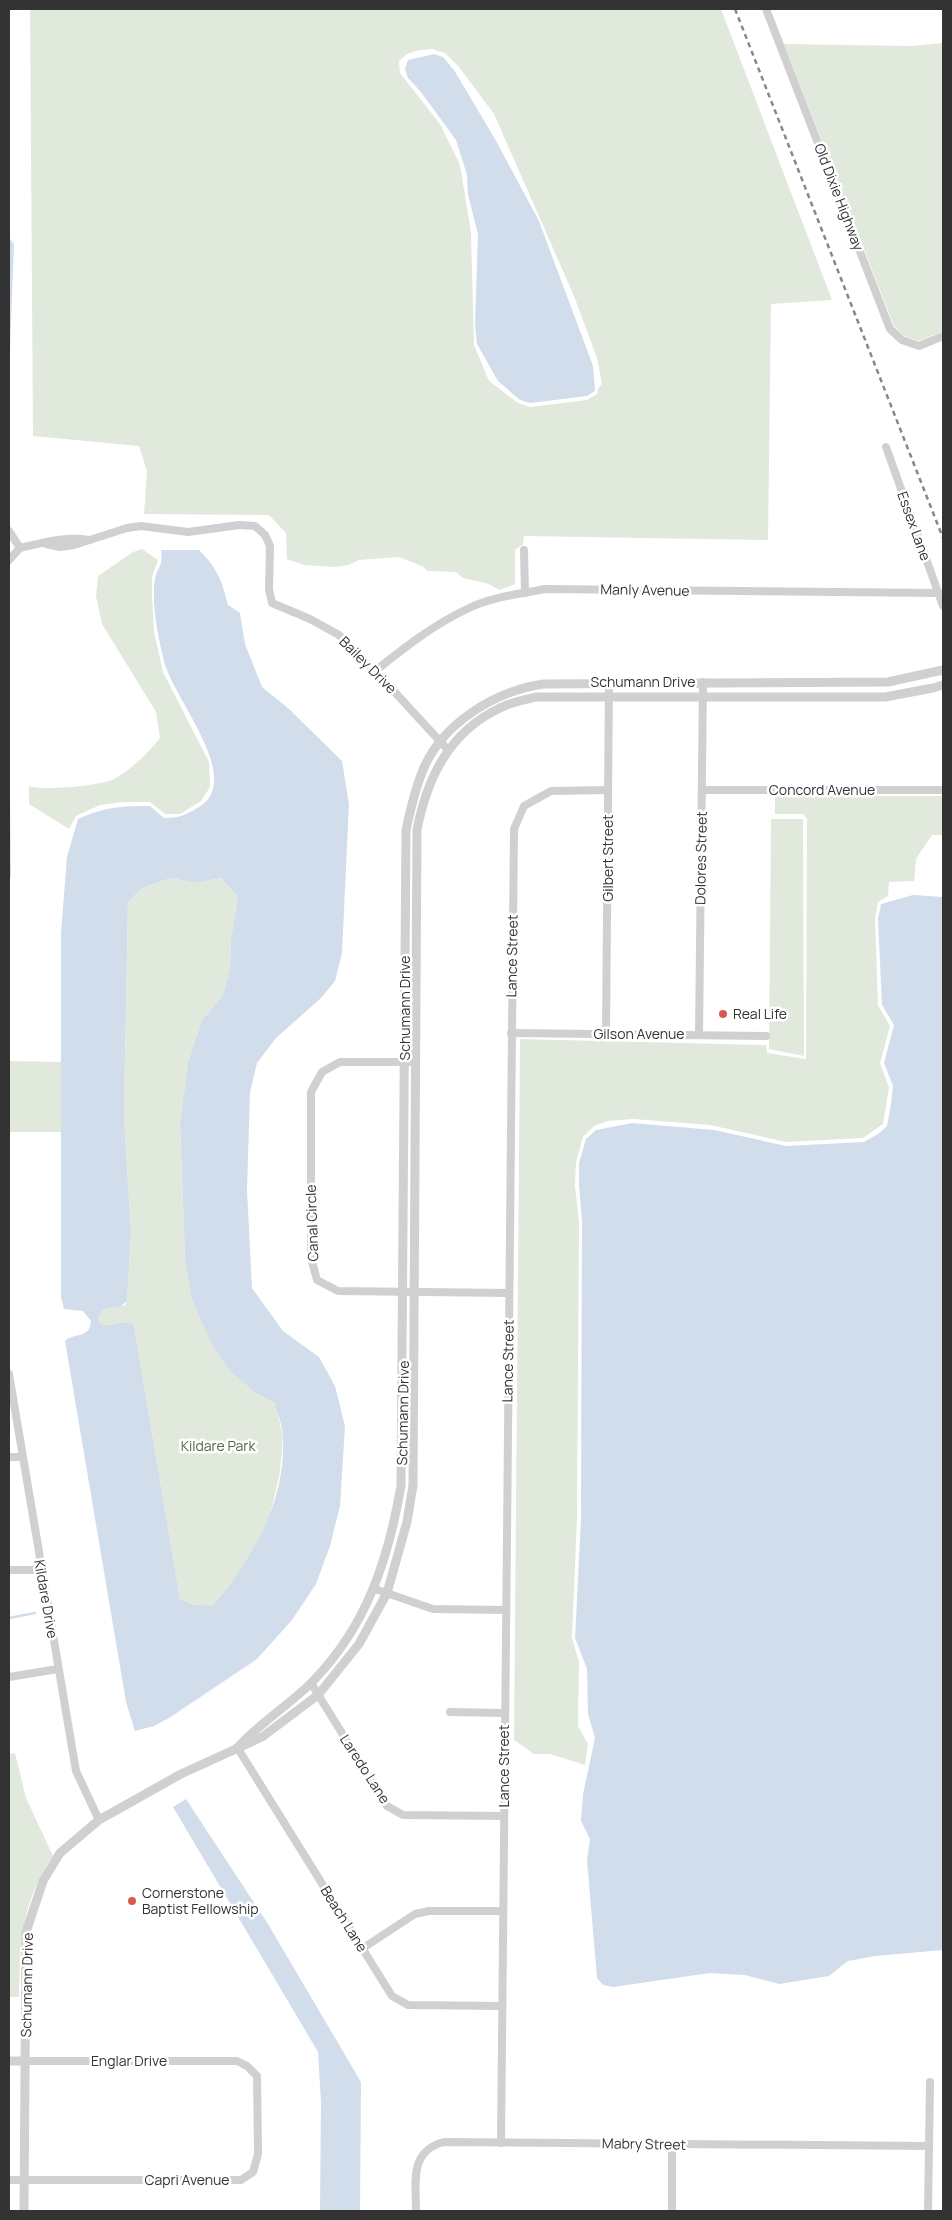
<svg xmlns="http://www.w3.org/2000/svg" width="952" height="2220" font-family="Manrope,sans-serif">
<rect width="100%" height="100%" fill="#fff"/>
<g fill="#e1e9dd" fill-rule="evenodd">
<path d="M30,9H721L832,300L771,304L768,540L524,536L523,544L515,550V584L500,590L486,583L463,578L456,572L427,571L424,567L399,557L359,560L348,565L335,567L304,565L287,559L286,533L269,515L144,514L147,471L139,446L33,436ZM432,49L445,53L459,67L494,114L574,296L597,358L602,384L598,389L597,394L587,400L530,407L518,403L489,381L474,345L471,232L460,165L440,124L400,73L399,61C408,51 418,50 432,49Z"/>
<polygon points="943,43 943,331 919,341 904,336 894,326 784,44 912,46"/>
<path d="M142,549L158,560L152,577V595L154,632L163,672L209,762L210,787L201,801L180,814H165L150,802H124L100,805L76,816L69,829L29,804V786C44,791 100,786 114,779C132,769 147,754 160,738L156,712L102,624L96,596L98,576L133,552Z"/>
<polygon points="775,796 943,796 943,835 932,835 916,859 914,881 889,882 888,896 878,902 875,919 878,1005 890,1026 880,1063 889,1087 883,1124 863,1138 786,1142 710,1125 633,1119 608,1121 594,1126 583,1137 576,1162 575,1186 579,1221 577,1518 572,1638 579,1662 578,1726 588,1744 585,1765 550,1754 534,1754 514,1740 520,1039 766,1045 767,1053 806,1059 807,819 803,814 775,814"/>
<polygon points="771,819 803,819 804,1056 769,1049"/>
<path d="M171,878L195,883L221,878L238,897L231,938L230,967L223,995L202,1020L188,1062L180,1123L185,1259L256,1393L275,1403L283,1436L280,1472L269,1520L249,1560L212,1606L192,1604L180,1599L134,1325C121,1320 108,1330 98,1321L102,1310L125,1305L127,1301L131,1233L124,1115L128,902L142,888Z"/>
<polygon points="9,1061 61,1062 61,1132 9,1132"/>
<path d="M15,1753L26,1798L53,1856C21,1902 20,1943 19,1997H9V1754Z"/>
</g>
<g fill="#d2ddeb" fill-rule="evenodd">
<polygon points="434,54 443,57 454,70 495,139 539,221 593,366 595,391 587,396 530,403 520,400 498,381 477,344 475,325 478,234 468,195 467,175 456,140 421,92 408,78 405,69 408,60"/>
<polygon points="9,238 14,244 9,378"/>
<path d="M161,550H199C217,568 222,580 228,605L240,613L245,644L262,687L288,708L342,761L349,804L342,953L335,981L321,998L276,1038L257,1063L250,1092L247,1190L252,1288L283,1331L319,1357L335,1386L345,1426L340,1506L330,1546L316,1584L292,1620L257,1659L169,1718L154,1726L135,1731L126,1702L65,1341C75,1332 90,1339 91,1321L83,1311L64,1309L61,1297V934L67,857L78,819C104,807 122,806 150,806L164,818C179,818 186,815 199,807C245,779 172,697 164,661C158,635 151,605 155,578C158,565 163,568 161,550ZM171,878L195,883L221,878L238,897L231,938L230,967L223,995L202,1020L188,1062L180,1123L185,1259L192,1299L212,1345L230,1371L256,1393L275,1403C277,1414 283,1426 283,1437C286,1502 253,1558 212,1606L192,1604L180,1599L134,1325C122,1318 109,1331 98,1321L102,1310L121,1306L127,1301L131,1233L124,1115L128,902L142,888Z"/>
<polygon points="9,726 11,877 9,878"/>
<polygon points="913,895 943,897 943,1950 875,1956 848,1961 829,1976 779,1984 745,1975 710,1973 613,1987 603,1985 597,1978 587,1860 590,1839 581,1821 583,1794 595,1738 588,1714 587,1669 575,1638 581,1519 582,1221 579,1186 579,1163 586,1139 596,1130 632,1123 714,1130 786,1146 864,1142 878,1134 887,1126 891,1104 893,1086 884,1063 894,1025 882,1005 878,919 881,904"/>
<polygon points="186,1799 268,1924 361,2082 360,2211 320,2211 321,2102 318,2052 173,1807"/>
</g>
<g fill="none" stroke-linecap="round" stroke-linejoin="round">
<polyline stroke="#d2ddeb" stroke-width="2.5" points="9,1618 35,1613"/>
<g stroke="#d0d0d0" stroke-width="8">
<polyline points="766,9 890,329 902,340 919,346 943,336"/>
<polyline points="886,447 943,606"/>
<polyline points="9,531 20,548"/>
<polyline points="46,544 60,547 74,545 127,528 141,526 188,532 239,525 255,526 265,535 270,546 269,589 272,603 310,619 339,635 391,688 448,750"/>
<path d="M20,548C43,543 65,536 89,540"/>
<polyline points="524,550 525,593"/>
<polyline points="9,560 20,548"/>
<path d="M375,671C404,648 433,625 467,609C491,597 519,594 545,589L938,593"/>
<polyline points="702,790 943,790"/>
<polyline points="511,1033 766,1036"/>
<polyline points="606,1034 609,682"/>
<polyline points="699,1035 703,682"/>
<polyline points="416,1062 340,1062 322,1072 311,1092 311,1258 317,1280 338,1291 509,1293"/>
<polyline points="9,1374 76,1771 99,1820"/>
<polyline points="9,1457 22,1457"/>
<polyline points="9,1570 42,1570"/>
<polyline points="375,1589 433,1609 506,1610"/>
<polyline points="9,1677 58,1669"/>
<polyline points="311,1683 387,1806 403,1815 504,1816"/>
<polyline points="450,1712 504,1713"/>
<polyline points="237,1747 392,1996 408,2005 501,2006"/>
<polyline points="363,1948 415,1914 429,1911 502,1911"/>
<polyline points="501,2143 514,829 524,806 551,791 608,790"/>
<polyline points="9,2180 241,2180 253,2172 258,2154 257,2076 247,2066 237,2061 25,2061"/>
<path d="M416,2211C416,2182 409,2151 444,2142L929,2146"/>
<polyline points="672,2211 672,2145"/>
<polyline points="928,2211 930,2082"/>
</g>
<g stroke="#d0d0d0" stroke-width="9">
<path d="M240,1745C262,1721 291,1704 314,1680C367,1625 388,1560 401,1486L406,830C410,812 414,793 421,775C439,725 494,691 544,684L888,682L943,670"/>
<polyline points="9,2061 25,2061"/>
<path d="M24,2211L26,1932L43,1881L60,1853L99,1820L181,1774L262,1737L318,1695L359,1644L387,1593L407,1522L413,1485L417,830C427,778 449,732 500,708C511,702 524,700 536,697H885L933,688L943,685"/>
</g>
<polyline stroke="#888" stroke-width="2.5" stroke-dasharray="5 4" stroke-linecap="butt" points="735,9 943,538"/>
</g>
<g fill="#d35a4c" stroke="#fff" stroke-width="2">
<circle cx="723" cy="1014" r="5"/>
<circle cx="132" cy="1901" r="5"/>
</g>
<g text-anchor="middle" stroke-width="5" stroke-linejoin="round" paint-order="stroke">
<g font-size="14" fill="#333" stroke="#fff">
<text transform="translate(839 197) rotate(69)" y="5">Old Dixie Highway</text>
<text transform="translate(914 526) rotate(70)" y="5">Essex Lane</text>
<text transform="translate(645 590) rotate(1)" y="5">Manly Avenue</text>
<text transform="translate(368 665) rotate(45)" y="5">Bailey Drive</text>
<text x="643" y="687">Schumann Drive</text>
<text x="822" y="795">Concord Avenue</text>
<text transform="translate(608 858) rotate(-90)" y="5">Gilbert Street</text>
<text transform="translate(701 858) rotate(-89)" y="5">Dolores Street</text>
<text transform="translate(512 956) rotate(-89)" y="5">Lance Street</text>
<text transform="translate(405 1008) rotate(-90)" y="5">Schumann Drive</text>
<text x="639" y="1039">Gilson Avenue</text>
<text transform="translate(312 1223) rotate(-92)" y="5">Canal Circle</text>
<text transform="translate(508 1361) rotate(-89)" y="5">Lance Street</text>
<text transform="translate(403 1413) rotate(-89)" y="5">Schumann Drive</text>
<text transform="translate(46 1599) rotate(80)" y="5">Kildare Drive</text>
<text transform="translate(504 1766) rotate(-90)" y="5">Lance Street</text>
<text transform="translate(365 1769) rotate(57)" y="5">Laredo Lane</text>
<text transform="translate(344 1919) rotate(58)" y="5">Beach Lane</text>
<text transform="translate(27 1985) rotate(-89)" y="5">Schumann Drive</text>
<text x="129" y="2066">Englar Drive</text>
<text transform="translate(644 2144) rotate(1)" y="5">Mabry Street</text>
<text x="187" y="2185">Capri Avenue</text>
</g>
<g font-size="14" fill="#333" stroke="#fff" text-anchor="start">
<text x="733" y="1019">Real Life</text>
<text x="142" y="1898">Cornerstone<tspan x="142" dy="16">Baptist Fellowship</tspan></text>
</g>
<g font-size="14" fill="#506a44" stroke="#fff">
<text x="218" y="1451">Kildare Park</text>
</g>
</g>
<rect width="952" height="2220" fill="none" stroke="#333333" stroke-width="20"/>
</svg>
